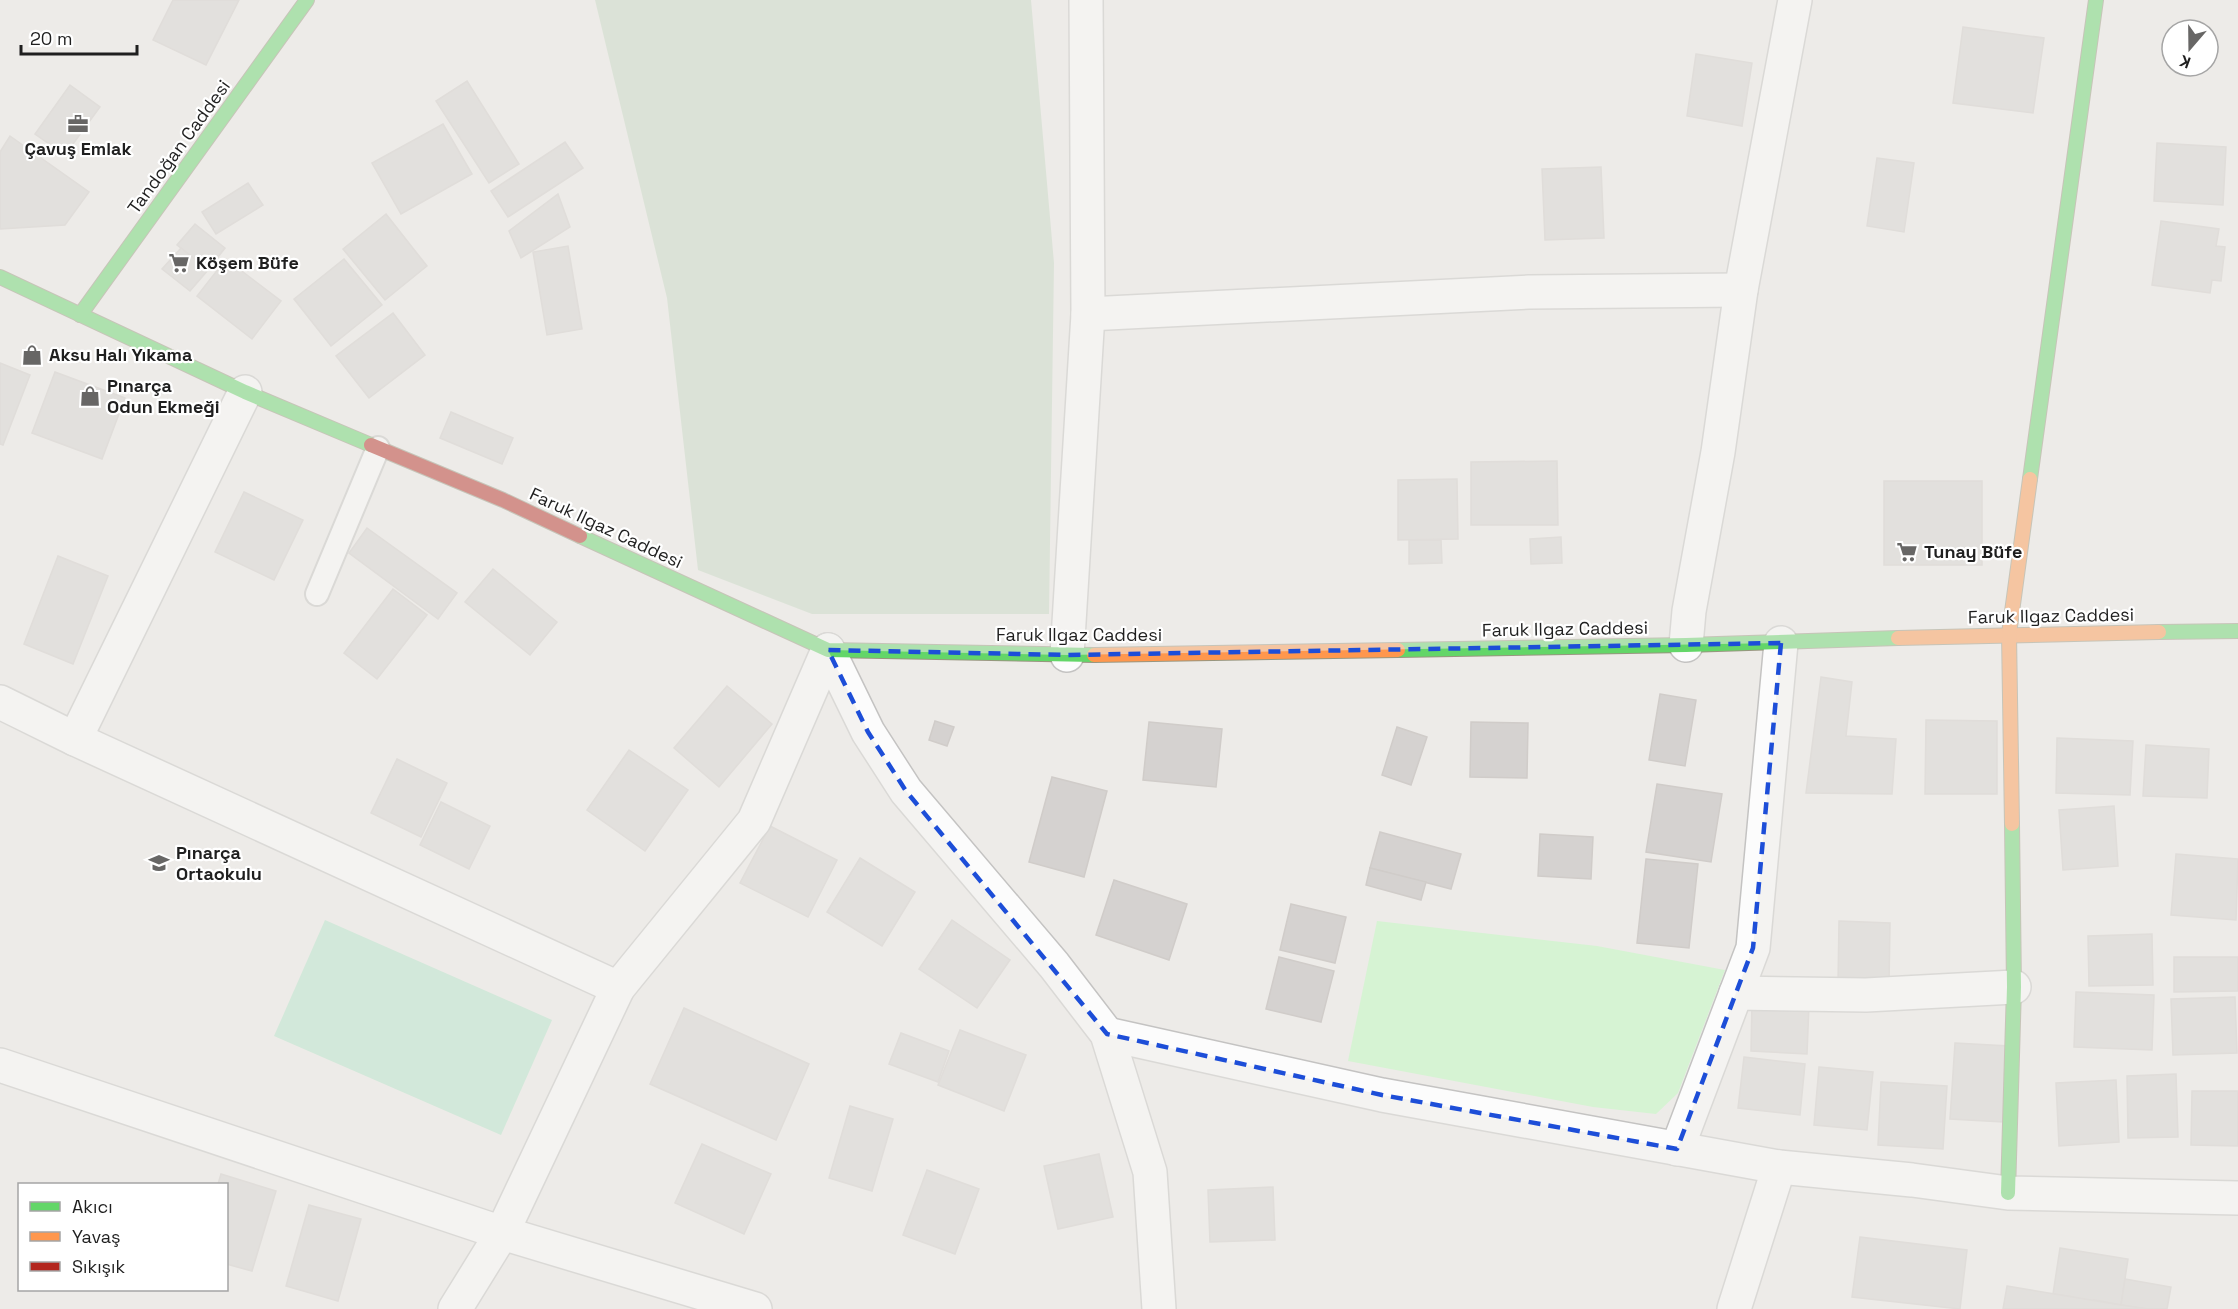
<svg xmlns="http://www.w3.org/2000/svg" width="2238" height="1309" font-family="'Space Grotesk',sans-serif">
<rect width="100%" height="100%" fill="#edebe8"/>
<polygon fill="#c6d8c4" points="595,0 1031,0 1054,263 1049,614 812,614 698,570 667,298"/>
<polygon fill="#d6f3d3" points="1377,921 1597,946 1725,970 1678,1093 1656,1114 1593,1107 1348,1061"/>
<polygon fill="#b2e4c9" points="325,920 552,1020 501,1135 274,1036"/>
<g fill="#d5d2d0" stroke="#d0ccc9" stroke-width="1.5">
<polygon points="173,0 239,0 206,65 153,40"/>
<polygon points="1963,27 2044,38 2033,113 1953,103"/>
<polygon points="1696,54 1752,63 1742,126 1687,116"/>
<polygon points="467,81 519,164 489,183 436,101"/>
<polygon points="70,85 100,107 65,155 35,134"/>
<polygon points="443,124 472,174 401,214 372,163"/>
<polygon points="10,136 89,192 65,225 0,229 0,152"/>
<polygon points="565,142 583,168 508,217 491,191"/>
<polygon points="2157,143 2226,147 2223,205 2154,201"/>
<polygon points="1877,158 1914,163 1904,232 1867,226"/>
<polygon points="1601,167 1604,238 1545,240 1542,169"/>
<polygon points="248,183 263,205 216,234 202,212"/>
<polygon points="558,194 570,227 521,258 509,231"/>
<polygon points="386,214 427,266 385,300 343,249"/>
<polygon points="2161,221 2219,229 2216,246 2225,247 2221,281 2212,280 2210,293 2152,285"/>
<polygon points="195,224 225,248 208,270 177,245"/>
<polygon points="568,246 582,329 547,335 533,252"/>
<polygon points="181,248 208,270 190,291 162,269"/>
<polygon points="226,259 281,301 252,339 197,296"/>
<polygon points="344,259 382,305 331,346 294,299"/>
<polygon points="393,313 425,355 369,398 336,356"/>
<polygon points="0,363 30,375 3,445 0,444"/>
<polygon points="55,372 125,398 102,459 32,433"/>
<polygon points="451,412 513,438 502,464 440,438"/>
<polygon points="1557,461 1558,525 1471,525 1471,462"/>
<polygon points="1457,479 1458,539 1398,540 1398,480"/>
<rect x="1884" y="481" width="98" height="84"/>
<polygon points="244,492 303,520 274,580 215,552"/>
<polygon points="367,528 457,593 438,619 349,553"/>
<polygon points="1561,537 1562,563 1531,564 1530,539"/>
<polygon points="1409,540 1441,540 1442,563 1409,564"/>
<polygon points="58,556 108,576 73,664 24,644"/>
<polygon points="493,569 557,622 530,655 465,602"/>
<polygon points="393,589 427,615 377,679 344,653"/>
<polygon points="1821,677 1852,682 1846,736 1896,739 1892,794 1806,793"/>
<polygon points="727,686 772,724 719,787 674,748"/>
<polygon points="1660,694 1696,700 1685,766 1649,760"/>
<polygon points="1926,720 1997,721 1997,794 1925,794"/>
<polygon points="935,721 954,727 947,746 929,740"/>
<polygon points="1149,722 1222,729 1216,787 1143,780"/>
<polygon points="1471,722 1528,723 1527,778 1470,777"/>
<polygon points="1397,727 1427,737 1411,785 1382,775"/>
<polygon points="2057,738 2133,741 2130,795 2056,793"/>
<polygon points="2146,745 2209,749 2207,798 2143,796"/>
<polygon points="629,750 688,790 645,851 587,810"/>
<polygon points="397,759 447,783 421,837 371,813"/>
<polygon points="1052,777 1107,791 1084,877 1029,862"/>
<polygon points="1657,784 1722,794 1711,862 1646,852"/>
<polygon points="441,802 490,826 469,869 420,845"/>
<polygon points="2114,806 2118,866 2063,870 2059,810"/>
<polygon points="770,826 837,860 808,917 740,883"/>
<polygon points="1380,832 1461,854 1451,889 1370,868"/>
<polygon points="1540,834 1593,837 1591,879 1538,876"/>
<polygon points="2176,854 2238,859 2236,920 2171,915"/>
<polygon points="860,858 915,892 882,946 827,912"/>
<polygon points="1646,859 1698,864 1689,948 1637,943"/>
<polygon points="1370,868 1426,882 1421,900 1366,885"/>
<polygon points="1114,880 1187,904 1169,960 1096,935"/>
<polygon points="1291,904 1346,917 1335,963 1280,950"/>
<polygon points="952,920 1010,960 977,1008 919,969"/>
<polygon points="1839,921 1890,923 1889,985 1838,984"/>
<polygon points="2152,934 2153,985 2089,986 2088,936"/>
<polygon points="1279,957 1334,971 1321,1022 1266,1009"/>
<polygon points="2174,957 2238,957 2238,991 2174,992"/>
<polygon points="2076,992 2154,995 2152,1050 2074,1047"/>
<polygon points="2235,997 2237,1053 2173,1055 2171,999"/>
<polygon points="1752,1002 1809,1005 1807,1054 1751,1051"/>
<polygon points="684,1008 809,1064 776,1140 650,1084"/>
<polygon points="960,1030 1026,1055 1004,1111 938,1085"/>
<polygon points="901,1033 949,1051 938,1082 889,1064"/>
<polygon points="1955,1043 2009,1046 2003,1122 1950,1119"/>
<polygon points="1744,1057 1805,1064 1800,1115 1738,1108"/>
<polygon points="1819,1067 1873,1072 1867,1130 1814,1125"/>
<polygon points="2176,1074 2178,1137 2128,1138 2127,1076"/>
<polygon points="2116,1080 2119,1142 2059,1146 2056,1083"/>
<polygon points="1881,1082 1947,1086 1943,1149 1878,1145"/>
<polygon points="2192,1091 2238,1091 2238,1146 2191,1145"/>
<polygon points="850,1106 893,1119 872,1191 829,1178"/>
<polygon points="702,1144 771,1174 744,1234 675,1203"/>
<polygon points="1099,1154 1113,1217 1058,1229 1044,1166"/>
<polygon points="927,1170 979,1189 955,1254 903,1235"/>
<polygon points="221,1174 276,1191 252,1271 226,1264 226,1184 218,1184"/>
<polygon points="1273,1187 1275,1240 1210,1242 1208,1190"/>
<polygon points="309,1205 361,1219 338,1301 286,1286"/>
<polygon points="1860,1237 1967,1250 1960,1309 1852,1297"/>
<polygon points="2060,1248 2128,1259 2121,1305 2094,1300 2093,1309 2071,1309 2073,1297 2053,1294"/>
<polygon points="2125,1279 2171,1287 2167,1309 2147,1309 2121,1305"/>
<polygon points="2007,1286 2121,1305 2148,1309 2003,1309"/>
</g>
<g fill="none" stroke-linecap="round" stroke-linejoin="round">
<g stroke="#c4c3c2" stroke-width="26">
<polyline id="lane" points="317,594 378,448"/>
</g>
<g stroke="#c4c3c2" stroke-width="36">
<g id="street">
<polyline points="1088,314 1529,292 1741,290"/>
<polyline points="1686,645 1689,611 1718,452 1741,290 1795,0"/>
<polyline points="828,650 868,732 906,791 1054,965 1107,1034 1150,1172 1159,1309"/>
<polyline points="1067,655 1088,314 1086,0"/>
<polyline points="0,702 75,739 618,988"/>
<polyline points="75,739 245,392"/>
<polyline points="1736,993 1866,995 2014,987"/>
<polyline points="1107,1034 1382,1095 1779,1167 1912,1180 2008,1193 2238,1198"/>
<polyline points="0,1065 502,1233 755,1309"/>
<polyline points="1677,1149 1753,948 1781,643"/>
<polyline points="455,1309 502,1233 618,988 754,821 828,650"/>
<polyline points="1734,1309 1779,1167"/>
</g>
</g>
<g stroke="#98967f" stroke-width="16">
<g id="fast">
<polyline points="0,277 245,392 371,445"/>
<polyline points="80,315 307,0"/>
<polyline points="2030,479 2096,0"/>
<polyline points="580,536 828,650 1094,655"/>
<polyline points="2159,632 2238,631"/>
<polyline points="1398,650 1686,645 1898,638"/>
<polyline points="2008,1193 2014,987 2012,824"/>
</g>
</g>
<g stroke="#98967f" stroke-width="16">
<g id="slow">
<polyline points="1898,638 2159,632"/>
<polyline points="1094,655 1398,650"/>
<polyline points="2012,824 2009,634 2030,479"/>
</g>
</g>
<g stroke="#98967f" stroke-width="16">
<polyline id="jam" points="371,445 503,500 580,536"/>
</g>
<use href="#lane" stroke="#fcfcfc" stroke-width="22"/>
<use href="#street" stroke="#fcfcfc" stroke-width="33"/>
<use href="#fast" stroke="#63d668" stroke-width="14"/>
<use href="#slow" stroke="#ff974d" stroke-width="14"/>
<use href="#jam" stroke="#b3261e" stroke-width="14"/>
</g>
<path d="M0 0H2238V1309H0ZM1781,643L1753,948L1677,1149L1382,1095L1107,1034L906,791L868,732L828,650L1067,655Z" fill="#edebe8" fill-opacity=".55" fill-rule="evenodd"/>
<path fill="none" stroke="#1d4ed8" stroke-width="4.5" stroke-dasharray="12 8" stroke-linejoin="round" d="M1781,643L1753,948L1677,1149L1382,1095L1107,1034L906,791L868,732L828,650L1067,655Z"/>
<defs>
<g id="office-bare" transform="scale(1.62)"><path d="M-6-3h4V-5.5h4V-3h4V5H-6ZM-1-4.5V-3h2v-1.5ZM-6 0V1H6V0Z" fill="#676665" stroke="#fff" stroke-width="2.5" paint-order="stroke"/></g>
<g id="supermarket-bare" transform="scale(1.62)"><path d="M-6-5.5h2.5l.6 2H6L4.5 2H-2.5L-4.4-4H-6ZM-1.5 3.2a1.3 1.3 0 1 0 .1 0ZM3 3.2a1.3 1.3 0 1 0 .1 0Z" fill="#676665" stroke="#fff" stroke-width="2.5" paint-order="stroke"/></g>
<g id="shop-bare" transform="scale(1.62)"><path d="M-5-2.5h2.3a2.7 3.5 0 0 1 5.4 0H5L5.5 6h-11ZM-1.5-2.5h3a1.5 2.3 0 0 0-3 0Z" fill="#676665" stroke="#fff" stroke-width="2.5" paint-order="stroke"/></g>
<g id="school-bare" transform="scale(1.62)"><path d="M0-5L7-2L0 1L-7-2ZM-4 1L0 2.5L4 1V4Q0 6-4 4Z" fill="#676665" stroke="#fff" stroke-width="2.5" paint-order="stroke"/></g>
</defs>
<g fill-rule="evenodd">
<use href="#office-bare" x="78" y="124"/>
<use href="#supermarket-bare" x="179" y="263"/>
<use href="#shop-bare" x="32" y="355"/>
<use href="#shop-bare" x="90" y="396"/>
<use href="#supermarket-bare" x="1907" y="552"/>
<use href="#school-bare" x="159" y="863"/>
</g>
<g text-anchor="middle" stroke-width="4.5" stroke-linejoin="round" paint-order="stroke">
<g font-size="18" fill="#1f1f1f" stroke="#fff">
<text transform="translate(179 147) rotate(-54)" y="6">Tandoğan Caddesi</text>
<text transform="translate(606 528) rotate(25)" y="6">Faruk Ilgaz Caddesi</text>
<text transform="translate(2051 616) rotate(-1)" y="6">Faruk Ilgaz Caddesi</text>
<text transform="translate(1565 629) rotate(-1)" y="6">Faruk Ilgaz Caddesi</text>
<text x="1079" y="641">Faruk Ilgaz Caddesi</text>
</g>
<g font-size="18" font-weight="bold" fill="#1f1f1f" stroke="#fff" text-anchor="start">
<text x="78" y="155" text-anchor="middle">Çavuş Emlak</text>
<text x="196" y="269">Köşem Büfe</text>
<text x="49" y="361">Aksu Halı Yıkama</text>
<text x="107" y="392">Pınarça<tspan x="107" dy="21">Odun Ekmeği</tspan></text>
<text x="1924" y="558">Tunay Büfe</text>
<text x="176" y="859">Pınarça<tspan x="176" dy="21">Ortaokulu</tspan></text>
</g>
</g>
<rect x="18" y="1183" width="210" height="108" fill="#ffffff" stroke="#a5a5a5" stroke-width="1.5"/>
<rect x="30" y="1202" width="30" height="9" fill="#63d668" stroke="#a5a5a5" stroke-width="1.5"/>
<text x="72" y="1213" font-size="18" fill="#1f1f1f">Akıcı</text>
<rect x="30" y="1232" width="30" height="9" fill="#ff974d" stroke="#a5a5a5" stroke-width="1.5"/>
<text x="72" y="1243" font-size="18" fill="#1f1f1f">Yavaş</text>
<rect x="30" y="1262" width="30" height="9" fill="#b3261e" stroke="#a5a5a5" stroke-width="1.5"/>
<text x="72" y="1273" font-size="18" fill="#1f1f1f">Sıkışık</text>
<g transform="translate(2190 48) rotate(200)"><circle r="28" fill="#ffffff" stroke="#a5a5a5" stroke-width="1.5"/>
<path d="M0-4.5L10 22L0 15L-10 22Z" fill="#676665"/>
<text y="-9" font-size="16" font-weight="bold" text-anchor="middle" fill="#1f1f1f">K</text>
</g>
<path d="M21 45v9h116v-9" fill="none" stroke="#1f1f1f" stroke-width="3"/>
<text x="30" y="45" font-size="18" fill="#1f1f1f" stroke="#ffffff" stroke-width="4.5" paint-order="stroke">20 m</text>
</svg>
